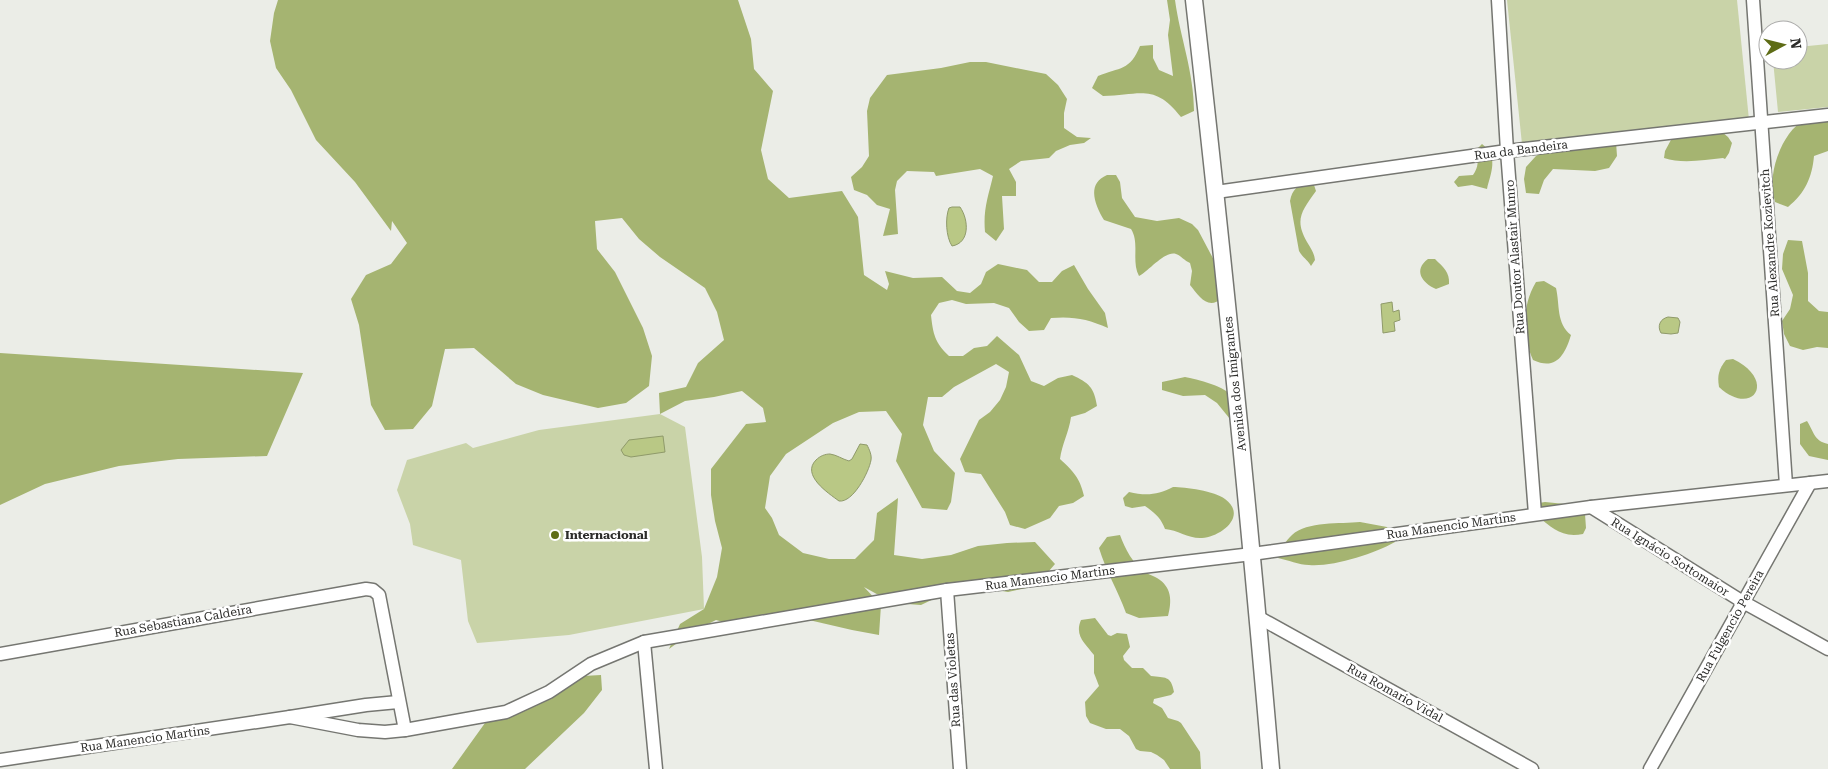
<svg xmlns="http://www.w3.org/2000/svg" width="1828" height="769" font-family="'Roboto Serif',serif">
<rect width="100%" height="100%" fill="#ebede7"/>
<g fill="#c9d3a8">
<polygon points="1507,0 1737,0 1749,120 1522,144"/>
<polygon points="1828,44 1828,107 1778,112 1773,60 1798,60 1798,47"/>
<polygon points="660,414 685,427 702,557 704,609 569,635 477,643 468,621 461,560 413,545 410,524 397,490 407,460 466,443 473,448 539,430"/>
</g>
<g fill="#a5b471">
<path d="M278,0H738L751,39L754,69L773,91L761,150L768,179L789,198L842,191L858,217L864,275L887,290L889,284L885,271L913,278L942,277L957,291L970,293L981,284L986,272L998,264L1027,270L1039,282H1052L1062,271L1074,265L1088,289L1105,313L1108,328C1088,319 1073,316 1051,318L1044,330L1029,331L1019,322L1009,308L994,303L966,304L952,300L939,303L931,315C933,334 935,343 949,356H963L974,348L987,346L997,336L1019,355L1031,381L1044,386L1058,378L1072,375C1089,383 1094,387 1097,406L1085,413L1071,417C1069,432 1062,444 1060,459C1073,471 1080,478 1084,496L1073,503L1059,506L1050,518L1025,529L1010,525L1005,512L981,474L965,472L960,459L979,420L990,412L1000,400L1006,387L1009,372L996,364L954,387L942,397H928L923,425L934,451L955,473L951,502L947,510L922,508L896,461L902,434L886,411L859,412L833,423L786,454L770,476L765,508L772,518L779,535L803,553L829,559H855L874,540L877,513L898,498L894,555L922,559L951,555L978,546L1007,543L1035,542L1055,564L1036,586L1008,592L978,587L946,593L921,605L893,603L864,587L881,605L879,635L852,630L796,617L741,627L716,620L692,632L669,649L680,624L704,609L717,577L722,548L715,521L711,495V469L746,424L766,422L763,408L742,391L714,397L685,401L660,414L659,393L686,387L698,363L724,340L717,312L705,288L660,257L639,239L622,218L595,221L597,249L615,272L643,328L652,356L649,386L626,403L598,408L543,395L516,384L474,348L445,349L432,406L413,429L385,430L371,405L359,325L351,299L366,275L391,264L407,243L392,221L391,231L355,182L316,140L291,90L276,68L270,41L274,13Z"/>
<path d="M1167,0H1175C1180,37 1194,72 1194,111L1181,117C1155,83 1140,95 1103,96L1092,88L1098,76C1120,67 1130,71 1140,46L1153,45V58L1159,70L1173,76L1168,35L1170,20Z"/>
<path d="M970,62H986L1046,74L1058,85L1067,99L1064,113V128L1077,137L1091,138L1084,143L1070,145L1056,151L1049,158L1021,161L1009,169L1016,182V196H1002L1004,229L996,241L985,232C983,210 988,197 993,176L980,169L936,176L934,172L907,171L897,181L895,190L898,234L883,236L890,209L877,205L867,195L854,190L851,177L862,167L869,156L867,111L870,98L887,75L941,68Z"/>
<path d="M1828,116V151L1814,156C1812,178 1805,193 1788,207L1775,202C1773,193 1772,185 1773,175C1775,157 1787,128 1805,120C1812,117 1821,117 1828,116Z"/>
<path d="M1717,128L1728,137L1732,143L1729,153L1725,159L1723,158C1704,160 1682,164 1664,158L1665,151L1672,138Z"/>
<polygon points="1616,142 1617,156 1609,168 1595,171 1553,169 1544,180 1539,194 1526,193 1524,179 1526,167 1536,156 1549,149"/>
<path d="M1482,144C1499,157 1491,172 1487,189L1472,185L1458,187L1454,182L1459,176L1473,175C1479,167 1478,160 1477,149Z"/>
<path d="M1107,175H1116L1120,182L1122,198L1135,217L1157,221L1179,218L1192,224L1198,230L1216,264L1222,298C1208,311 1199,296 1190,285L1192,271L1190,263C1185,261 1180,255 1176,254C1165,250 1148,272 1139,276C1131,261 1140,243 1131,229L1104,220C1095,205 1086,184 1107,175Z"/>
<path d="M1308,180L1314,185L1316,191C1302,211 1294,219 1307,242C1311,249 1314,252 1315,260L1311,266C1308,260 1303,258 1299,251L1290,201C1292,189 1298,186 1308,180Z"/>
<polygon points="1788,240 1802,241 1808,273 1808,301 1819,311 1828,312 1828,348 1817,347 1803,350 1790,346 1784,334 1782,321 1790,309 1793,295 1782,269 1783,254"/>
<path d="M1428,259H1435C1443,267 1450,272 1449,284L1436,289C1422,283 1413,270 1428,259Z"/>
<path d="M1544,281L1556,288C1560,305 1556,323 1571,335C1565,355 1556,371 1533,360C1522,335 1522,305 1536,282Z"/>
<polygon points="0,353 303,373 267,456 178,459 119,466 45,484 0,505"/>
<path d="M1733,359C1778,381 1752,418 1719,387C1717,375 1719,369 1726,360Z"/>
<path d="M1185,377C1196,379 1228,387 1232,397C1234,403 1235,411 1236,417L1230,419L1217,403L1205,395L1183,396L1162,390V382Z"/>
<path d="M1807,421C1814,432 1814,441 1828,444V460L1809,456L1800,444V424Z"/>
<path d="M1173,487C1185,487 1215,491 1225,499C1248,516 1221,537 1202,538C1189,539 1178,530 1165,529C1161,518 1155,513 1145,506L1132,508L1125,506L1123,498L1129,492C1146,496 1158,495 1173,487Z"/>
<path d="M1545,502L1575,505L1585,514L1586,528L1583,534C1561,538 1553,528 1537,516L1539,503Z"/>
<path d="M1360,522L1387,527L1395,542C1374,554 1333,567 1309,565C1299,565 1288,560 1278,558C1281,550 1285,541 1292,535C1307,521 1341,524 1360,522Z"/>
<path d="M1120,535C1125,549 1133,564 1146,573C1150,575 1154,576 1157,578C1172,587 1172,601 1168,616L1139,618L1126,613C1118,591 1106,571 1099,548L1107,537Z"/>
<path d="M1095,618L1108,635L1111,636L1117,633L1127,634L1130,647L1123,656L1124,660L1132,668H1143L1151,676C1165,678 1171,675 1174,692L1171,695L1154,699L1153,703L1162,708L1168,718L1178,721L1181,723L1200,752L1201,769H1170L1164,760L1157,755L1151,752L1140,751L1136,749L1129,736L1120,729H1106L1090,723L1086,716L1085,702L1099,686L1094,673V655C1086,644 1074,636 1081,620Z"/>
<polygon points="601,675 602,690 584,713 525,769 452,769 485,723 510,715 583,676"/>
</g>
<g fill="#b9c885" stroke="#8f9a6a">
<path d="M952,207H960C969,220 970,243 952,246C946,237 945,218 949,208Z"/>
<polygon points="1392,302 1393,312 1399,310 1400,320 1394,322 1395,331 1383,333 1381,304"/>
<path d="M1668,317L1678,318L1680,322L1678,333L1671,334L1661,333C1657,326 1660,319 1668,317Z"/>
<polygon points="663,436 665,452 631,457 624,455 621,450 629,440"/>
<path d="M860,444L867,445C869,449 872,455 871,460C869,472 853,503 839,501C828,493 801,475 816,460C820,456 825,454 830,454C837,455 842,459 849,461L852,459Z"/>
</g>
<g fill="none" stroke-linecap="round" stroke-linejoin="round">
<g stroke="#757671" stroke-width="15">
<g id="minor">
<polyline points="1498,0 1507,151 1535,514"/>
<polyline points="1753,0 1786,485"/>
<polyline points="1216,192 1507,151 1828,115"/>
<polyline points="1591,507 1743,602 1828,649"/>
<polyline points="947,590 960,769"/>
<polyline points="1258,617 1532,769"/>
<polyline points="644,642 656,769"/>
<polyline points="0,654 366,589 373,590 379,595 405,730"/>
<polyline points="290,717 358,730 385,732 405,730 506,712 549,692 591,664 644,642 947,590 1252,554 1591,507 1828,481"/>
<polyline points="0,760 290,717 366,705 398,702"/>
<polyline points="1650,769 1810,483"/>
</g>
</g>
<g stroke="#757671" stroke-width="19">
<path id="tertiary" d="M1194,0C1223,256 1249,512 1271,769"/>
</g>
<use href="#minor" stroke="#fff" stroke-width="12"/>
<use href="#tertiary" stroke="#fff" stroke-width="16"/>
</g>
<circle fill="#5e6c16" stroke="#fff" stroke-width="2" cx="555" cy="535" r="5"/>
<g text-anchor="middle" stroke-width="5" stroke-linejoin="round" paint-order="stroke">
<g font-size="12" fill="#2d2d2b" stroke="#fff">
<text transform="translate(1521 150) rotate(-7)" y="4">Rua da Bandeira</text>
<text transform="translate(1770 243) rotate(-94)" y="4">Rua Alexandre Kozievitch</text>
<text transform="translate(1515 257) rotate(-94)" y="4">Rua Doutor Alastair Munro</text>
<text transform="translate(1235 384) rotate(-96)" y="4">Avenida dos Imigrantes</text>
<text transform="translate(1451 526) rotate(-8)" y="4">Rua Manencio Martins</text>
<text transform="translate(1670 557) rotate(32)" y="4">Rua Ignácio Sottomaior</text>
<text transform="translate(1050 578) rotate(-7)" y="4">Rua Manencio Martins</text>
<text transform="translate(183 621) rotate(-10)" y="4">Rua Sebastiana Caldeira</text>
<text transform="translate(1730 626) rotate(-61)" y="4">Rua Fulgencio Pereira</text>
<text transform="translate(953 680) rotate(-94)" y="4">Rua das Violetas</text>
<text transform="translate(1395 693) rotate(29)" y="4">Rua Romario Vidal</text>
<text transform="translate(145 739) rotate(-8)" y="4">Rua Manencio Martins</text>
</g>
<g font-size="12" font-weight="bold" fill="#2d2d2b" stroke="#fff" text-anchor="start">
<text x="565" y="539">Internacional</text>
</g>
</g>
<g transform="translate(1783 45) rotate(83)"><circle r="24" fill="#ffffff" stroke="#ababaa"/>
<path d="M0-4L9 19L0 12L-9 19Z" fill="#5e6c16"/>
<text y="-8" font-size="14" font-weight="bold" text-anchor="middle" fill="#2d2d2b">N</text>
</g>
</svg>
